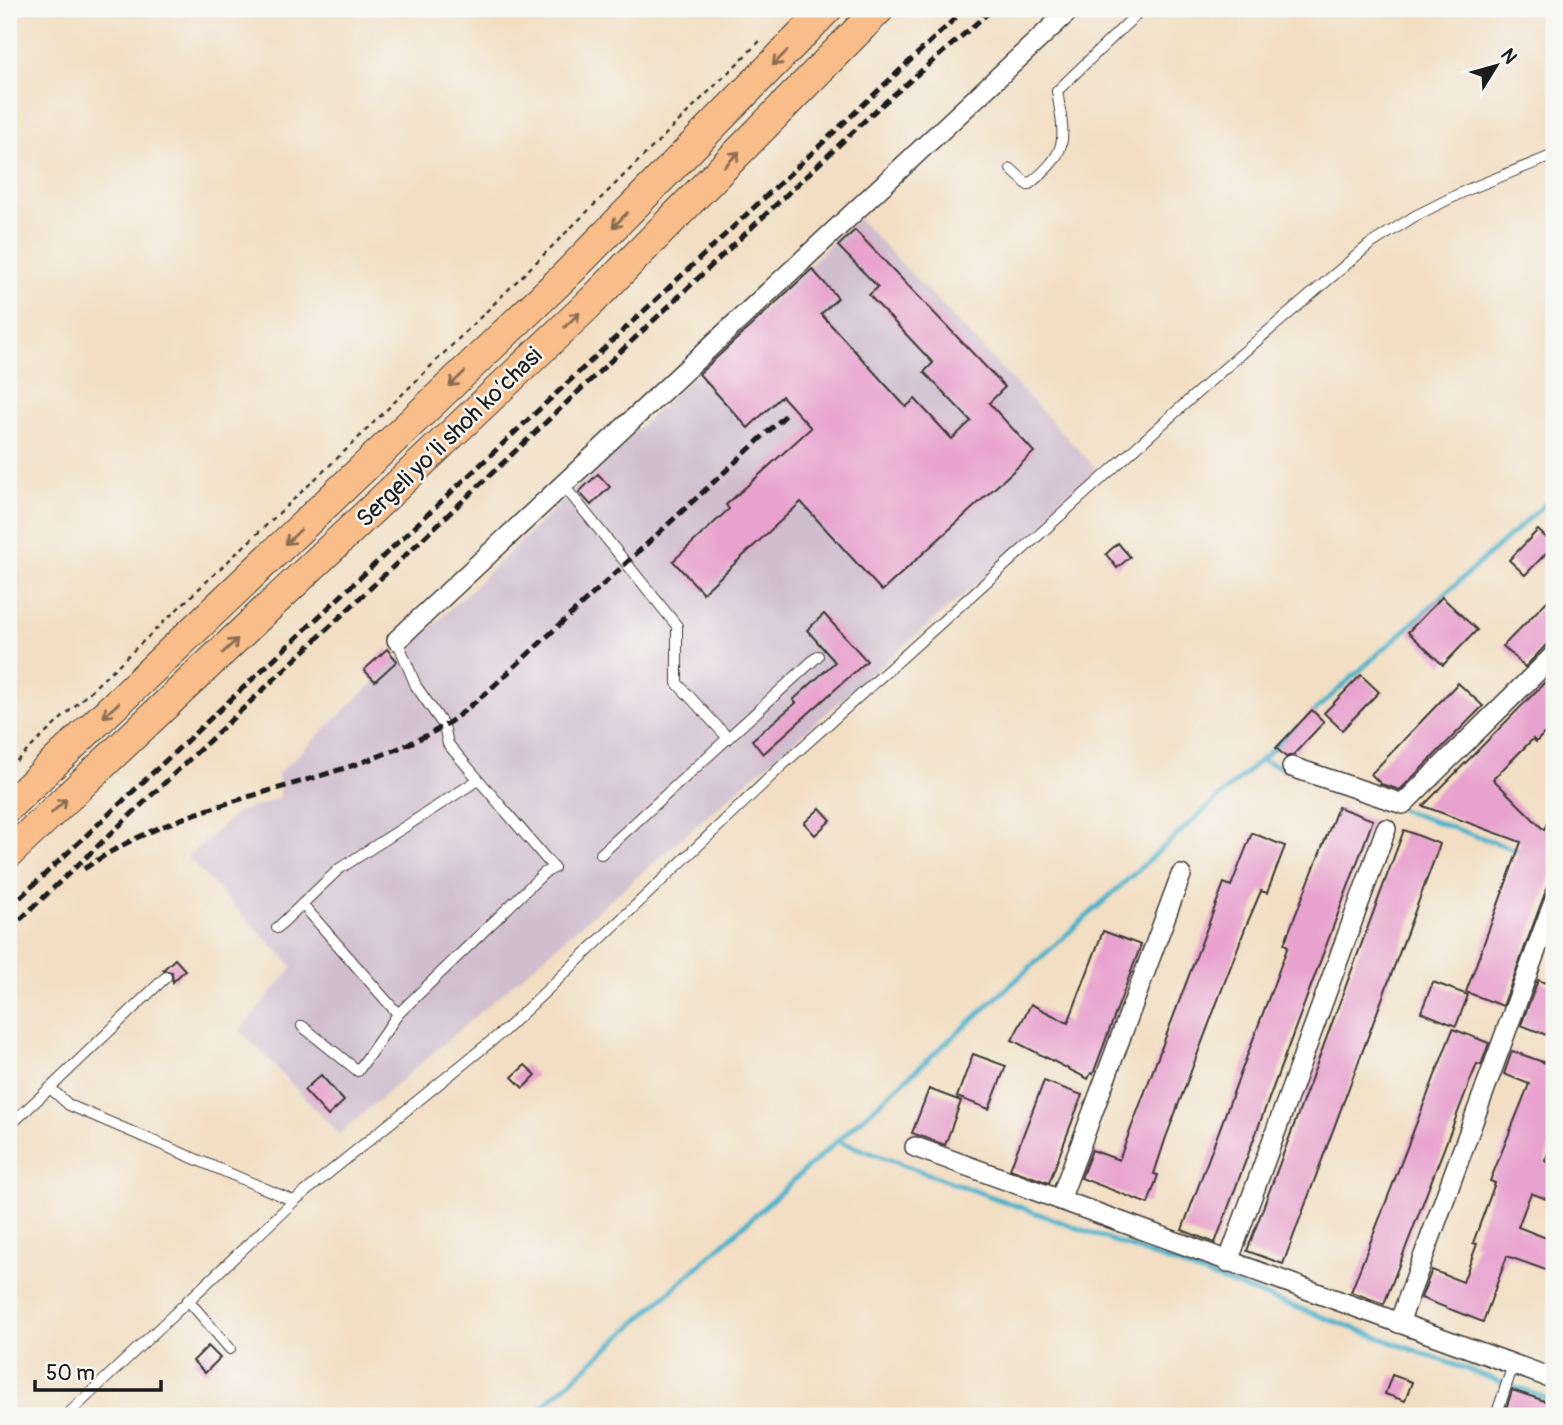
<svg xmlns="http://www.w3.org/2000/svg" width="1563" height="1425" font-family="Pangolin,sans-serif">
<rect width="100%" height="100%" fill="#f6f6f2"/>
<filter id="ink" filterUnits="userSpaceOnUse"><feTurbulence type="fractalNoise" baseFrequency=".0143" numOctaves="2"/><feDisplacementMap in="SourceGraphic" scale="14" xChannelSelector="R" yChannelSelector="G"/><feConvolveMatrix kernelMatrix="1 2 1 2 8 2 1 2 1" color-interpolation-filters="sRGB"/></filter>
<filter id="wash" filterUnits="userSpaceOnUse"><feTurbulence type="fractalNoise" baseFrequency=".00686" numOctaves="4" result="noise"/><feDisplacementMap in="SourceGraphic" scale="28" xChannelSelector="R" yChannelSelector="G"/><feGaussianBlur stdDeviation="1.57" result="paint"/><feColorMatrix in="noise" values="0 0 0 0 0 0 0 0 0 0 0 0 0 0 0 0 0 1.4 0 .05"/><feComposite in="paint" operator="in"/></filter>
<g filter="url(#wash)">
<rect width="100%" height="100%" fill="#f2dec3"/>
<polygon fill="#d0bdce" points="858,218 1096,468 1065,507 1042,527 339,1134 240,1030 293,967 187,857 238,812 280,798 278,774"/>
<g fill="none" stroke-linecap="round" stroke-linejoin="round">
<g stroke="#4ab0c9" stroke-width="5">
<polyline points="1309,716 1554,496"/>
<polyline points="1260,760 1287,769"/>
<polyline points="1402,810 1525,853"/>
<polyline points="838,1141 1554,1401"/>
<polyline points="532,1416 1297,727"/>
</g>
</g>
<g id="blocks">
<g fill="#e8a2ce">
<polygon points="855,230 1005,387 989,403 1034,452 882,591 801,502 703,593 673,561 729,509 726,505 811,428 782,396 748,428 699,374 812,269 838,298 821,314 906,407 915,399 952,439 971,421 924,372 933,363 869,295 878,287 838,246"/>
<polygon points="598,474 610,487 591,505 579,492"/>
<polygon points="1538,530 1554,545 1525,575 1509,560"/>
<polygon points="1118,543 1130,557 1117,568 1106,554"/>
<polygon points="1442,597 1477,630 1443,665 1408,632"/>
<polygon points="1547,601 1554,607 1554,637 1525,667 1503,646"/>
<polygon points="824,614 867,661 763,754 752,740 796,703 793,700 835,662 807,630"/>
<polygon points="387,649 397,661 375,681 364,670"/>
<polygon points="1554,673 1554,723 1536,742 1533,739 1493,779 1544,830 1554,808 1554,869 1503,1006 1466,992 1521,842 1423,806"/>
<polygon points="1361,675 1379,692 1342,730 1324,713"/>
<polygon points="1458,683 1483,706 1400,790 1381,784 1371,774"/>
<polygon points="1312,710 1324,722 1293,755 1286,757 1276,748"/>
<polygon points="1338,807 1373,820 1215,1243 1182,1230 1288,946 1284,944"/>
<polygon points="820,808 831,820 815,835 804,823"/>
<polygon points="1404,830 1440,844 1283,1264 1247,1251"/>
<polygon points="1252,833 1285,846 1267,893 1261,891 1246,926 1165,1140 1154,1174 1158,1175 1148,1204 1081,1178 1092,1150 1119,1160 1224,883 1231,886"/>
<polygon points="1103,931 1141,945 1093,1074 1091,1073 1088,1079 1012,1040 1031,1004 1068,1023"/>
<polygon points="175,959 185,970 173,982 172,972 163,970"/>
<polygon points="1538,980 1554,986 1554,1038 1521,1025"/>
<polygon points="1433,982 1468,995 1456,1026 1421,1012"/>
<polygon points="1453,1029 1489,1043 1481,1065 1477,1064 1470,1081 1384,1304 1351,1292"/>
<polygon points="1512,1051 1554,1066 1554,1138 1545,1161 1554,1165 1554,1202 1531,1193 1518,1227 1554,1241 1554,1273 1507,1256 1483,1322 1421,1298 1432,1270 1463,1282 1477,1244 1473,1243 1495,1183 1490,1181 1529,1084 1504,1074"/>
<polygon points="973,1054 1006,1066 989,1109 957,1097"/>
<polygon points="525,1065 536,1075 523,1088 512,1077"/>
<polygon points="321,1075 344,1101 328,1116 304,1090"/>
<polygon points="1044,1081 1082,1095 1049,1183 1010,1169"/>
<polygon points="929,1089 961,1101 945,1145 912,1133"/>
<polygon points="208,1346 220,1358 205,1373 193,1361"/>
<polygon points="1392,1375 1412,1382 1405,1401 1385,1394"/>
<polygon points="1512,1390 1554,1404 1554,1416 1504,1416"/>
</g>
</g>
</g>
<g filter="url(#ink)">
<use href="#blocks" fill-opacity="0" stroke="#3c3935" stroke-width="2"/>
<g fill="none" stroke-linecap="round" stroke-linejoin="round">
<g stroke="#3c3935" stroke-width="12">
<g id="lane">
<path d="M1011,169L1028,185C1070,151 1065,141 1057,91L1142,9"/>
<polyline points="564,486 677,626 677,683 728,738 601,854"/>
<polyline points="728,738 818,656"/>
<polyline points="302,904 398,1014"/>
<polyline points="277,928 339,869 478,780"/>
<polyline points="166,977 50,1088 69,1105 294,1201"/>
<polyline points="302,1026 358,1071 398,1014 544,873 554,868 448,744 444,726 416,686 397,640"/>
<polyline points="9,1126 50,1088"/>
<polyline points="188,1300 230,1349"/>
<polyline points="66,1416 294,1201 505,1030 787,761 1218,374 1369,245 1415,216 1467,190 1554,155"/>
<polyline points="1496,1416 1513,1365"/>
</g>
</g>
<g stroke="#3c3935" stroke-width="22">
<g id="street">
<polyline points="397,640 1071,9"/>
<polyline points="1292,767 1403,804 1554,655"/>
<polyline points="915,1147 1554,1379"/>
<polyline points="1060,1200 1181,875"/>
<polyline points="1228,1262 1386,829"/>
<polyline points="1399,1323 1554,901"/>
</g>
</g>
<g stroke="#3c3935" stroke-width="32">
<g id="primary">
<polyline points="9,806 566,275 827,9"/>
<polyline points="9,853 588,305 879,9"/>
</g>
</g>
<polyline stroke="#3c3935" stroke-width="2.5" stroke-dasharray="5 5" stroke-linecap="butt" points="9,768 348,448 763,38"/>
<use href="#lane" stroke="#fff" stroke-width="10"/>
<use href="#street" stroke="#fff" stroke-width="19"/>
<use href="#primary" stroke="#f8bd88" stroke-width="30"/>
<g stroke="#1c1c1c" stroke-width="5" stroke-dasharray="10 5" stroke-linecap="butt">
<path d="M84,869C191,793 330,790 442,727C457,718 471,705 485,694L786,415"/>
<polyline points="9,908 965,9"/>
<polyline points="9,930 876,110 993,9"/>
</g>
</g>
<defs><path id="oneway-shaft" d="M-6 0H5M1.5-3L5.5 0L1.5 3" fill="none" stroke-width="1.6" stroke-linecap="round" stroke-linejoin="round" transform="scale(1.75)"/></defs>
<g stroke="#8a6c52">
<use href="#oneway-shaft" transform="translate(780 58) rotate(134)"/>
<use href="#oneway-shaft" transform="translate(732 159) rotate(-45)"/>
<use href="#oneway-shaft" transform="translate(620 220) rotate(135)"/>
<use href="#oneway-shaft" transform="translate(572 320) rotate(-44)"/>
<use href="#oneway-shaft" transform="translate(457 379) rotate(136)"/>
<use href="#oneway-shaft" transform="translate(293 537) rotate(136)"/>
<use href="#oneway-shaft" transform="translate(230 646) rotate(-44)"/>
<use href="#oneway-shaft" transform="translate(111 710) rotate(137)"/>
<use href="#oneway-shaft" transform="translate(59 806) rotate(-43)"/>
</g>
</g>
<g text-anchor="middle" stroke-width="5" stroke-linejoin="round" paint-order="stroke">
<g font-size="24" fill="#1c1c1c" stroke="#f6f6f2">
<text transform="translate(449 437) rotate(-44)" y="8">Sergeli yo‘li shoh ko‘chasi</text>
</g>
</g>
<rect width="1563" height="1425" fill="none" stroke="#f6f6f2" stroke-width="35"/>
<g transform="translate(1496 66) rotate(53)" stroke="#f6f6f2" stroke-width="5" paint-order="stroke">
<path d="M0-5L12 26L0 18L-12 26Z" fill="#1c1c1c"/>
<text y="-10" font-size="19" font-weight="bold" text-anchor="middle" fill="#1c1c1c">N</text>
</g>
<path d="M35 1380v10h126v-10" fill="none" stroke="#1c1c1c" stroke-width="3.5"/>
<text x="46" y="1380" font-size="21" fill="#1c1c1c" stroke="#f6f6f2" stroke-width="5" paint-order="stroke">50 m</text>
</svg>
